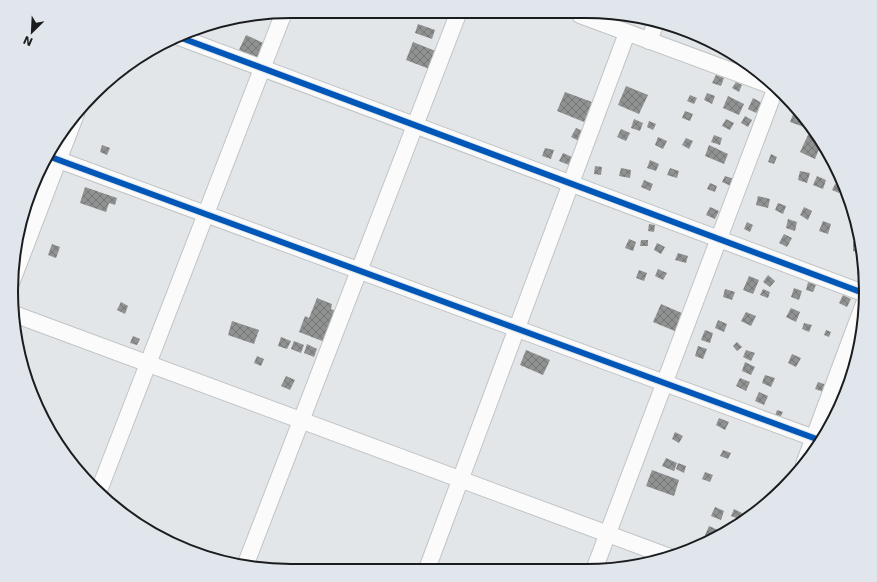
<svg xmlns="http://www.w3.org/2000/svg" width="877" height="582" font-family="'DejaVu Sans',sans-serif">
<defs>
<pattern id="building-cross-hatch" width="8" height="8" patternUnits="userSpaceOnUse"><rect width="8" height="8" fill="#909191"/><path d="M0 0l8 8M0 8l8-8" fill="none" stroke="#757676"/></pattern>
</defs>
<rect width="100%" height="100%" fill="#e3e6e8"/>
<g fill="url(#building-cross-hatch)">
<polygon points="629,16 640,16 642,17 640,22 629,18"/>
<polygon points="418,24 435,30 432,39 415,33"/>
<polygon points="246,35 270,46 263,61 239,50"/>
<polygon points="413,42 438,52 432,70 406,60"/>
<polygon points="716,75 724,78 721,86 712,83"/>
<polygon points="736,82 742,85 739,92 732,88"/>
<polygon points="626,86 648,95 639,114 618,105"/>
<polygon points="565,92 592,102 584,122 557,111"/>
<polygon points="707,93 715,96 712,104 704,100"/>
<polygon points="690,95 697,98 694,104 687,101"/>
<polygon points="728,96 744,104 739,115 723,108"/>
<polygon points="753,98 762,103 756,113 748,109"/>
<polygon points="796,107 815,131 790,122"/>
<polygon points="685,111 693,114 690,121 682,118"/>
<polygon points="745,116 752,120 748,127 741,123"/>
<polygon points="634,119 643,123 640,131 631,128"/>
<polygon points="726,119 734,123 730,130 722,126"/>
<polygon points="649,121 656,124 653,130 647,127"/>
<polygon points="576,128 583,131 579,141 571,137"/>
<polygon points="621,129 630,133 626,141 617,137"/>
<polygon points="714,135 722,138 720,145 711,142"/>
<polygon points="808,135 822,142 815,159 800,152"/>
<polygon points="658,137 667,141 663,149 655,145"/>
<polygon points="686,138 693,141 689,149 682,145"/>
<polygon points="102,145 110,148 107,155 100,152"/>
<polygon points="709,145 728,154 724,164 705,156"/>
<polygon points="545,148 554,150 551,159 542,156"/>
<polygon points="563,153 572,157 569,165 559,161"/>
<polygon points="771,154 777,157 774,164 768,162"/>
<polygon points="650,160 659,164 656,171 647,168"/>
<polygon points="595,166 602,167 601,175 594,174"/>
<polygon points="621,168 631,170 630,178 619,176"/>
<polygon points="670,168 679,171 677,178 667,175"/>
<polygon points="800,171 810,173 807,183 798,180"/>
<polygon points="725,176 734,179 731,186 722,182"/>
<polygon points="817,176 826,180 823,189 813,185"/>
<polygon points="644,180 653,184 650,191 641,187"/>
<polygon points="710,183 717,186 715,192 707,189"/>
<polygon points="835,184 842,187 839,193 832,190"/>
<polygon points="85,187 117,198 115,205 109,203 106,212 80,203"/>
<polygon points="758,196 770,199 768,208 756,205"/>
<polygon points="778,203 786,206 783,214 775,210"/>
<polygon points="710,207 719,211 715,219 706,215"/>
<polygon points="804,207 812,211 808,220 800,215"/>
<polygon points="788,219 797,222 795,231 786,228"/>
<polygon points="823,221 831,224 828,234 819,231"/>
<polygon points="747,222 753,225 750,232 744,229"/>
<polygon points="649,224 655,225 654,232 648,231"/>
<polygon points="784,234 792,238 787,247 779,243"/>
<polygon points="629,239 636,242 633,251 625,248"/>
<polygon points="641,240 648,240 648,246 640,246"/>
<polygon points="853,242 861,244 862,253 853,251"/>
<polygon points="657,243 665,247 661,254 654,250"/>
<polygon points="52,244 60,247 56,258 48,255"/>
<polygon points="678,253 688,256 686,263 675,260"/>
<polygon points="858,267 864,267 864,275 857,274"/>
<polygon points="658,269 667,273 663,280 655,276"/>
<polygon points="639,270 647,273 644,281 636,278"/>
<polygon points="768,275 775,281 770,287 763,282"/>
<polygon points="749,276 759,280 753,294 743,290"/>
<polygon points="808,282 816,285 813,292 806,290"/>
<polygon points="794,288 802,291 799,300 791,297"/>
<polygon points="725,289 735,292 732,300 723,297"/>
<polygon points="763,289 770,292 768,298 760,295"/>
<polygon points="843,295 851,299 847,307 839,303"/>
<polygon points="317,298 332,304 331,309 339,312 335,346 299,332 305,316 309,318"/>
<polygon points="121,302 128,306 125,314 117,310"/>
<polygon points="661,304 684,314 677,332 653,322"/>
<polygon points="791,308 800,312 796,322 786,317"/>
<polygon points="746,312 756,316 751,326 741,321"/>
<polygon points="718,320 727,324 724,332 715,328"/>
<polygon points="232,321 259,330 254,344 228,335"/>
<polygon points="804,323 812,325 809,332 802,329"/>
<polygon points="705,330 713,333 710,343 701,340"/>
<polygon points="826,330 831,332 829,337 824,335"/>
<polygon points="133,336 140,339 137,345 130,343"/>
<polygon points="281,337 291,341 287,349 278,346"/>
<polygon points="294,341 304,345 301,353 291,349"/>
<polygon points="737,342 742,347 737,351 733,346"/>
<polygon points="307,344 317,349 314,357 304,353"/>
<polygon points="698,346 707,349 703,359 695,356"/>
<polygon points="526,350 550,360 543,375 520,365"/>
<polygon points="746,350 755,353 751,361 743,357"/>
<polygon points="792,354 801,358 796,367 788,363"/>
<polygon points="257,356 264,359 261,366 254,363"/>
<polygon points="745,362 755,367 751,375 742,371"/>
<polygon points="765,375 775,378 771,387 762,383"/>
<polygon points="286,376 295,380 290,390 281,386"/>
<polygon points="740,378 750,382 746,391 736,386"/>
<polygon points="818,382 827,385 824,392 815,389"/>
<polygon points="759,392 768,396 764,405 755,401"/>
<polygon points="777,410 783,412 780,418 775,416"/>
<polygon points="719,418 729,422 725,430 716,425"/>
<polygon points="675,432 683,436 679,443 672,439"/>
<polygon points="723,450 731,453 728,459 720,456"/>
<polygon points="666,458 677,463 674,471 662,466"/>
<polygon points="678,463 686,466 684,473 676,469"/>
<polygon points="652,470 679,480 674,496 646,486"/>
<polygon points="705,472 713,475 710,482 702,479"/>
<polygon points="715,507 724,511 721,520 711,516"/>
<polygon points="734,509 742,513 739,519 731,516"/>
<polygon points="709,526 718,530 715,538 713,539 705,535"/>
</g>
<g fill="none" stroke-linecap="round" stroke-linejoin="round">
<g stroke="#c1c4c5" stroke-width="18">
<g id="minor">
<polyline points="580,15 775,87"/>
<polyline points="179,37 866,294"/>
<polyline points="649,41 656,22"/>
<polyline points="48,156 822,441"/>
<polyline points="12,281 76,114"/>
<polyline points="14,314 670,557"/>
<polyline points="804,464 865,301"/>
<polyline points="98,493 284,12"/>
<polyline points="245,566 458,14"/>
<polyline points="427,569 627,33"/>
<polyline points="594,570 776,87"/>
</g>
</g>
<use href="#minor" stroke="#fbfbfc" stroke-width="16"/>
<g stroke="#e0e6eb" stroke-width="8">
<g id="cycleway">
<polyline points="179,37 866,294"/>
<polyline points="48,156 822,441"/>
</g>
</g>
<use href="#cycleway" stroke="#0057b8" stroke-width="6"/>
</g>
<path d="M0 0H877V582H0ZM291 18H586A273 273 0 0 1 859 291V291A273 273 0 0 1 586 564H291A273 273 0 0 1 18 291V291A273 273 0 0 1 291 18Z" fill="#e0e6eb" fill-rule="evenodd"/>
<path fill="none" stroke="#1a1c1e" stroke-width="2" d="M291 18H586A273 273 0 0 1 859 291V291A273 273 0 0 1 586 564H291A273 273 0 0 1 18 291V291A273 273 0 0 1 291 18Z"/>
<g transform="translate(32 32) rotate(204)" stroke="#e0e6eb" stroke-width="3" paint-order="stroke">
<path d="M0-3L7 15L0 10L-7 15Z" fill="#1a1c1e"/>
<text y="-6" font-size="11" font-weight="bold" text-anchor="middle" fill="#1a1c1e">N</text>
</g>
</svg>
